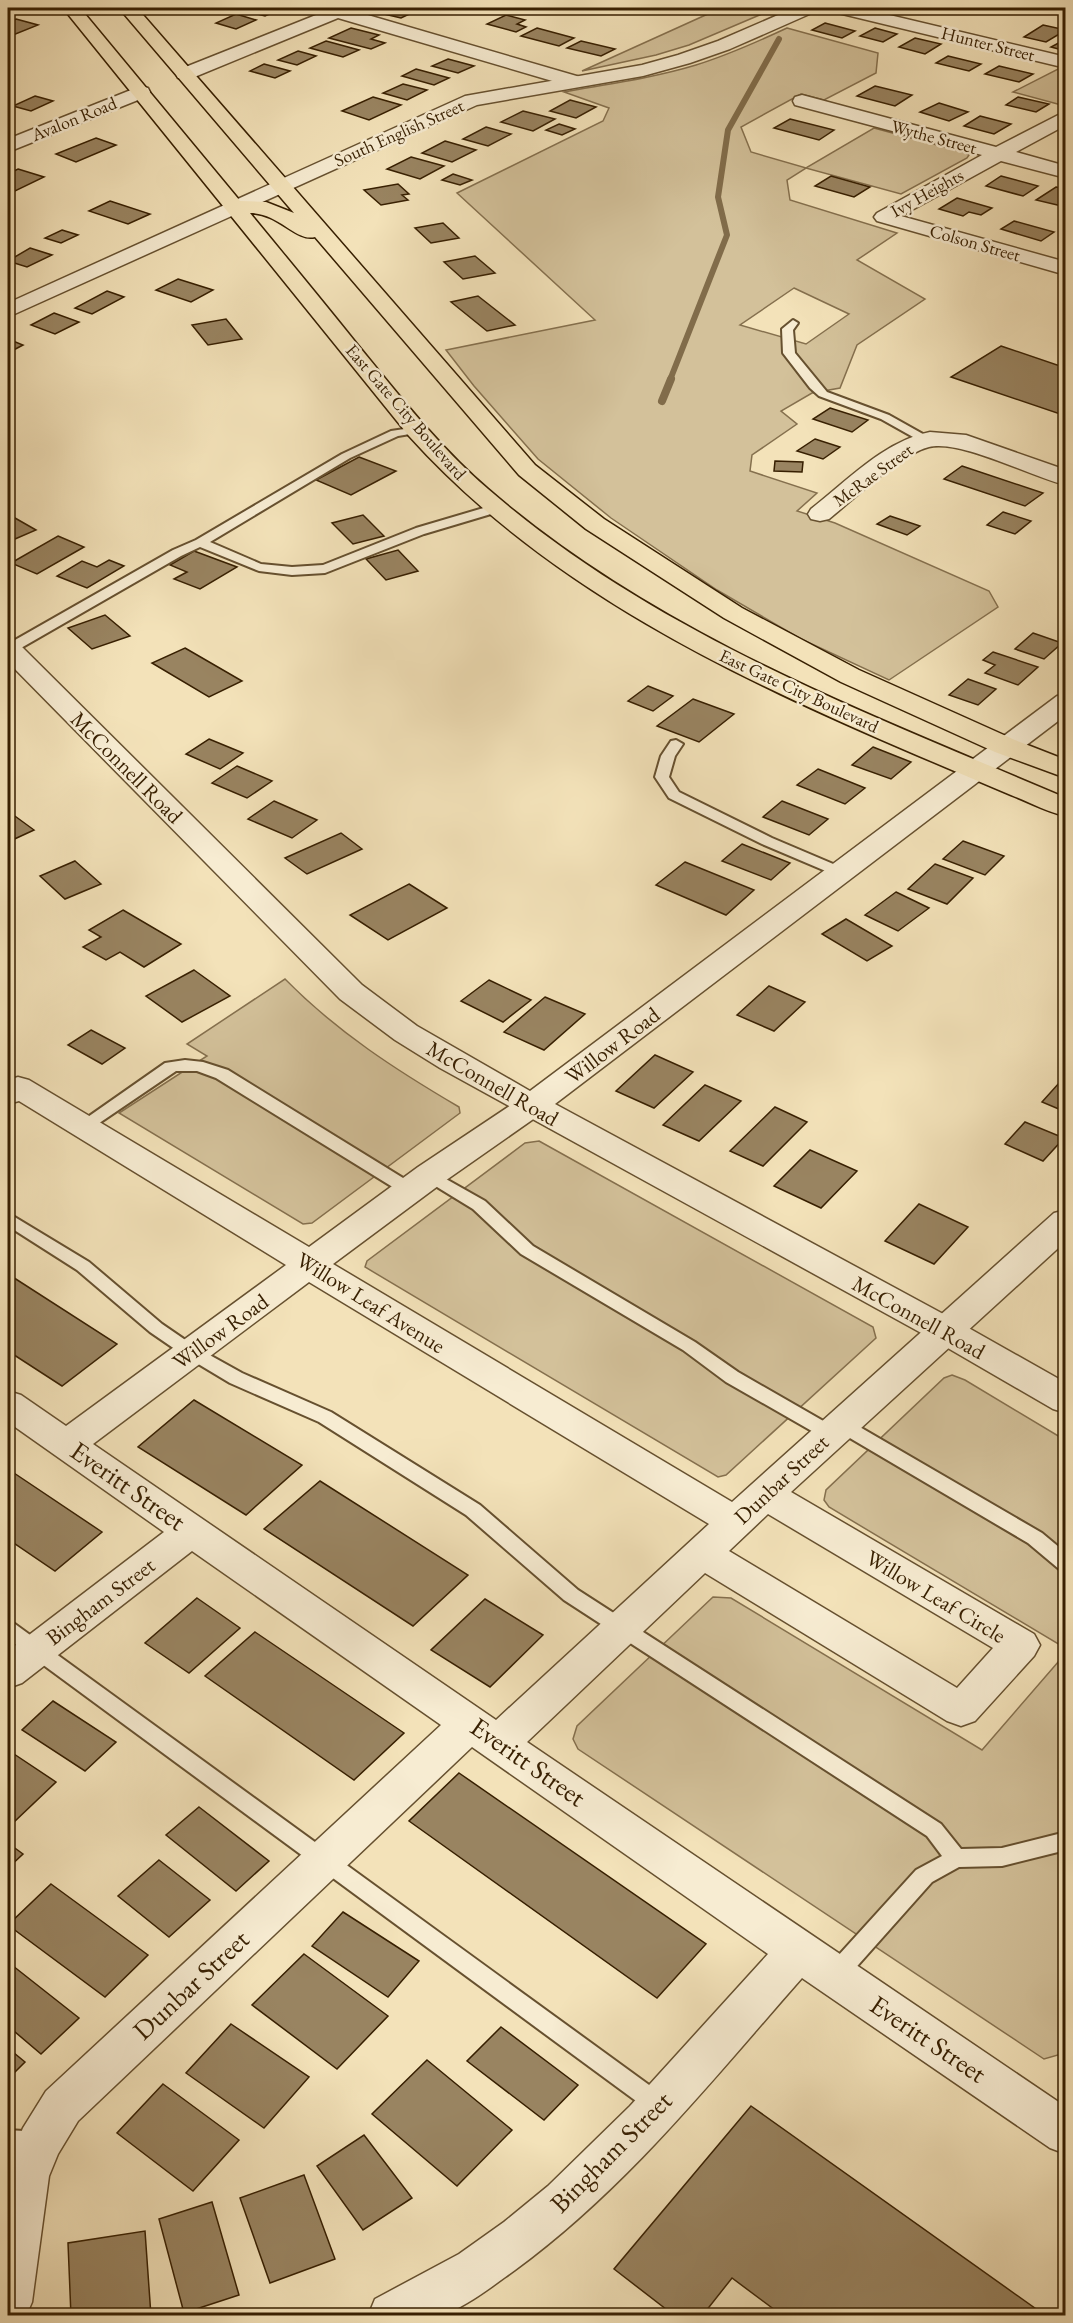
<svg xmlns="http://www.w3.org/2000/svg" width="1073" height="2323" font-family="'EB Garamond',serif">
<rect width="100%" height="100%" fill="#f3e2b9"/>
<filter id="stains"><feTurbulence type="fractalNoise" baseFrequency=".00333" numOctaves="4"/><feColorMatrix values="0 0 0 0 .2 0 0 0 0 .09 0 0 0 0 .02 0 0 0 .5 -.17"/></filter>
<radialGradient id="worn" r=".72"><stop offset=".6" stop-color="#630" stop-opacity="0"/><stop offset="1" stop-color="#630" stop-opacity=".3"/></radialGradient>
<g fill="#d3c19a" stroke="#85704e" stroke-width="1.5" fill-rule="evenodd">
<polygon points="717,8 776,8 689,45 656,55 582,71 710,13"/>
<path d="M787,28L878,53L876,73L824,100L801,94L741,127L751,152L806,168L874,128L963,152L969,155L967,158L901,194L806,168L787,180L790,200L897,233L857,260L925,299L857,345L840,388L812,393L781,411L797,424L752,455L750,471L817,493L797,511L835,523L989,591L998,607L889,680L801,639L717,590L611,518L538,459L474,386L446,350L595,320L457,193L603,121L609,108L564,92C608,84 653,78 696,65C728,55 757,42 787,28ZM794,288L849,314L806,344L740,325Z"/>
<polygon points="1060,68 1065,70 1065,106 1013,92"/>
<path d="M285,979C337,1032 396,1070 459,1107L460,1113L312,1223L303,1224L119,1113L207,1056L187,1044Z"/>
<polygon points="539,1141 873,1327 876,1338 726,1475 718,1477 365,1267 367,1261 525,1143"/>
<polygon points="952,1375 965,1380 1065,1440 1065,1648 829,1507 824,1500 826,1490 944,1378"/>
<polygon points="713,1597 731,1598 982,1750 1065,1654 1065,2053 1044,2059 578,1749 573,1739 577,1726"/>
</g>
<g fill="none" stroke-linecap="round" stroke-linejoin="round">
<polyline stroke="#816c4a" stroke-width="6" points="670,380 727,235 718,197 728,130 779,39"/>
<polyline stroke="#816c4a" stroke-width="8" points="662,401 671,379"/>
</g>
<g fill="#998461" stroke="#371f01" stroke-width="1.5">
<polygon points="254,8 283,8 265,16 246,11"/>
<polygon points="398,8 407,8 418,10 401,18 384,14"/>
<polygon points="921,8 947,8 936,14 917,9"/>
<polygon points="236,14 256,20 236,29 216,23"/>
<polygon points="506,15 525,20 517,24 526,27 516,32 487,24"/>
<polygon points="16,19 38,25 13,35 8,34 8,23"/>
<polygon points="825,23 855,31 842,38 812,30"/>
<polygon points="1043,25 1066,30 1046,42 1024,37"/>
<polygon points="351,28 379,35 371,39 385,43 371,49 329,38"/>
<polygon points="537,28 574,38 559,46 521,36"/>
<polygon points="875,28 897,34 883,42 860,36"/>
<polygon points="915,38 941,44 925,54 899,47"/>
<polygon points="1066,39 1066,51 1051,47"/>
<polygon points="326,41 359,50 343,57 310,48"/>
<polygon points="581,41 615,49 601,56 567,48"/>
<polygon points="298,51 316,56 297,65 278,60"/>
<polygon points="948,56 981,64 969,71 936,63"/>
<polygon points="448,59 474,66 458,73 432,66"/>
<polygon points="264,64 290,71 275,78 250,71"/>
<polygon points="999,66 1033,74 1019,82 985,74"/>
<polygon points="416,69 449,78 434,85 402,76"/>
<polygon points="403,84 427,90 407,100 383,93"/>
<polygon points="875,86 912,95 895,106 857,96"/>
<polygon points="35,96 53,101 31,111 13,106"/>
<polygon points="373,97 401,105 369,120 342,111"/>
<polygon points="1018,97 1049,104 1036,112 1006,105"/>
<polygon points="570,100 596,107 576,118 550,111"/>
<polygon points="939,103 968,112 949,121 920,112"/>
<polygon points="523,111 555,119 533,131 501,122"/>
<polygon points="980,116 1011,124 994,134 964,126"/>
<polygon points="790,119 834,130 819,140 774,128"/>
<polygon points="559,124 575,129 562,135 546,130"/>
<polygon points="486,127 511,134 488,146 463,139"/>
<polygon points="96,138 116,145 76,162 56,154"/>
<polygon points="445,141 476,150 452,162 422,153"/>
<polygon points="411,157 444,166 420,179 387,169"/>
<polygon points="18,169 44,177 15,191 8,188 8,174"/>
<polygon points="453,174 472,180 460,185 442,180"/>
<polygon points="831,176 870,187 854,197 815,186"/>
<polygon points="1001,176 1038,186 1023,196 986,186"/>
<polygon points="398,184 409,194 402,195 408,200 381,205 364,190"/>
<polygon points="1056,187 1066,189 1066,207 1036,200"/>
<polygon points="957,198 992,208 981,215 969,212 963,216 939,209"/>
<polygon points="110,201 150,214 128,224 89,211"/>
<polygon points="1014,221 1054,232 1041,241 1001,229"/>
<polygon points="443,223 459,238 431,243 415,228"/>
<polygon points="62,230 78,235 61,243 45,238"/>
<polygon points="30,248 52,255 27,267 8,261"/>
<polygon points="475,256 495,273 463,279 444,262"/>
<polygon points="178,279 213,290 191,302 156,290"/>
<polygon points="107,291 124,297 92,314 75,308"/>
<polygon points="478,296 515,325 487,331 451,302"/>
<polygon points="54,313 79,322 55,334 31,325"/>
<polygon points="226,319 242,339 208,345 192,325"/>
<polygon points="8,339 23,345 8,353"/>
<polygon points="1001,346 1066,368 1066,416 951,377"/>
<polygon points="830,408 868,420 852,432 813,419"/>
<polygon points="815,439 840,447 823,459 797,451"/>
<polygon points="359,457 396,471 351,495 316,480"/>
<polygon points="775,461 803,462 802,472 774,471"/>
<polygon points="962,466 1043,493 1025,506 944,479"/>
<polygon points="1003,512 1031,521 1015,534 987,525"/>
<polygon points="8,514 36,530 8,542"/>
<polygon points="363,515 384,536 353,544 332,523"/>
<polygon points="890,516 920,526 907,535 877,524"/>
<polygon points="58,536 84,547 37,574 11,563"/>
<polygon points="398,550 418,571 386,580 366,559"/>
<polygon points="194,551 237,567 200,589 174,579 187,572 170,565"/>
<polygon points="109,560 124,566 87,588 57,576 82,561 97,567"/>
<polygon points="105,615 130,636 92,649 68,628"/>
<polygon points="1033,633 1062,643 1044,659 1015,649"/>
<polygon points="185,648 242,681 209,697 152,663"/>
<polygon points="993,652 1038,667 1018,685 985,673 995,665 983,660"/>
<polygon points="968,679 996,689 978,705 949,695"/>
<polygon points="648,686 673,696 653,711 628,701"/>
<polygon points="693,699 734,714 699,742 657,726"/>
<polygon points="209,739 243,753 220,769 186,754"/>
<polygon points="873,747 911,762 891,779 852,765"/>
<polygon points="237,766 272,781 247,798 212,783"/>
<polygon points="818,769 865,788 845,804 797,785"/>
<polygon points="274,801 317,820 292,838 248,819"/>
<polygon points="782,801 828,819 809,835 763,817"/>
<polygon points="8,811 34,830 8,842"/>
<polygon points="341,833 362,849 307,874 285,858"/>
<polygon points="963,841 1004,856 985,875 943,859"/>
<polygon points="742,844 790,863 771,880 722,861"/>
<polygon points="75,861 101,884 65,899 40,876"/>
<polygon points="685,862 754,890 726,915 656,885"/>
<polygon points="935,864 973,878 947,904 908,889"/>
<polygon points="409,884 447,908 388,940 350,915"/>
<polygon points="896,892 929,908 898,931 865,915"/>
<polygon points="123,910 181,944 144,967 120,952 106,960 83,947 101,937 89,930"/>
<polygon points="846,919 892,946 867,961 822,934"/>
<polygon points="194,970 230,996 182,1022 146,996"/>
<polygon points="489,980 531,1000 503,1022 461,1001"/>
<polygon points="769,986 805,1002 774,1031 737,1015"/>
<polygon points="545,997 585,1014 544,1050 504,1032"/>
<polygon points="91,1030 125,1048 102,1064 68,1045"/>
<polygon points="655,1055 693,1072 654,1108 616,1091"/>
<polygon points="1059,1083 1066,1085 1066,1112 1042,1102"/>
<polygon points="705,1085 741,1101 699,1141 663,1125"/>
<polygon points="775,1107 807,1122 763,1166 730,1151"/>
<polygon points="1025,1122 1064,1138 1043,1161 1005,1144"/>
<polygon points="810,1150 857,1171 821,1208 774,1186"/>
<polygon points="919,1204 968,1227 934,1264 885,1241"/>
<polygon points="8,1274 117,1344 62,1386 8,1351"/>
<polygon points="194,1400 302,1465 246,1515 138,1447"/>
<polygon points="8,1469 102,1532 55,1571 8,1539"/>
<polygon points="320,1481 468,1575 413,1626 264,1529"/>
<polygon points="197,1598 240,1628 189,1673 145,1643"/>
<polygon points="485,1599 543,1635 490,1687 431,1650"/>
<polygon points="255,1632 404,1733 354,1780 205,1676"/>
<polygon points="53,1701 116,1742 85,1771 22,1730"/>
<polygon points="8,1750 56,1782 14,1822 8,1818"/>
<polygon points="459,1773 706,1944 657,1998 409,1821"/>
<polygon points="199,1807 269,1861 236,1891 166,1835"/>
<polygon points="8,1843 23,1854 8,1868"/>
<polygon points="159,1860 210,1900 169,1937 118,1896"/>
<polygon points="51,1884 148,1955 105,1997 8,1925"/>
<polygon points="343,1912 419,1961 388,1997 312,1946"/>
<polygon points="304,1954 388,2016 337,2069 252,2005"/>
<polygon points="8,1962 79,2018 41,2054 8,2026"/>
<polygon points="231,2024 309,2077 264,2128 186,2073"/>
<polygon points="501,2027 578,2085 544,2120 467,2061"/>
<polygon points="8,2048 25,2062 8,2079"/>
<polygon points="427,2060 512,2130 457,2186 372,2114"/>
<polygon points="163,2084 239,2140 193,2191 117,2133"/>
<polygon points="751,2106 1046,2316 783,2316 732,2278 702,2316 675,2316 614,2269"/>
<polygon points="364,2135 412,2198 363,2230 317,2166"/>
<polygon points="304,2175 335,2259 270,2283 240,2198"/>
<polygon points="212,2202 239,2295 184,2313 159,2219"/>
<polygon points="145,2231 151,2316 71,2316 68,2243"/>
</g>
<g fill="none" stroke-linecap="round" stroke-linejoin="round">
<g stroke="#66502f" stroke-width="4">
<g id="service">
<polygon points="793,320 798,323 793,330 795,353 827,392 889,415 930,438 930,442 922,442 881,419 819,396 810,388 783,353 782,329"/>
<polygon points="418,427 422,428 422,432 398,436 350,458 210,542 261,564 292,567 323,565 416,528 497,504 503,508 501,511 424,534 325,573 292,575 259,571 200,547 181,556 14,652 8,653 8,644 173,550 196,540 342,454 391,431"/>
<polygon points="676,740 683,744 675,756 669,777 679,792 772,838 845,869 847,872 845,875 835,875 762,844 669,798 655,777 661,756 671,741"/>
<polygon points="185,1060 203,1062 228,1070 416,1186 418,1190 416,1194 404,1194 216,1078 197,1071 176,1071 89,1130 77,1130 75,1126 165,1063"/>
<polygon points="430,1170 485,1201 533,1246 695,1342 738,1372 832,1426 834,1419 840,1417 846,1419 1042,1533 1066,1553 1066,1571 1059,1569 1028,1543 838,1431 836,1438 830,1440 824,1438 726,1382 683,1350 521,1254 473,1209 424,1179 422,1175 424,1171"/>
<polygon points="8,1213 89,1262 162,1324 197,1348 242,1373 331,1412 480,1505 578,1590 941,1824 961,1849 1002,1848 1066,1832 1066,1850 1002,1866 959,1867 932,1882 843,1982 835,1985 827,1982 824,1975 827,1968 916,1870 942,1856 927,1836 564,1600 466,1515 319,1422 230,1383 185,1356 150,1332 77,1270 8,1226"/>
<polygon points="8,1621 15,1624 667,2098 670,2105 667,2112 659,2115 651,2112 8,1639"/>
<polygon points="8,2130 39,2132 47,2136 51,2143 47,2150 39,2154 8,2152"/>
</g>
</g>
<g stroke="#66502f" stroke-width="3">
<g id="minor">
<polygon points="315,8 355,8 354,11 580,77 582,81 580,85 566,85 338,18 192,78 178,78 176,74 178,70 321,13"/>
<polygon points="831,8 860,8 1066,57 1066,68 834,12"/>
<polygon points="141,86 148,88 150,92 148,96 8,152 8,139"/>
<polygon points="802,95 996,147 1066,111 1066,125 1016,152 1066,166 1066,178 1001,161 901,216 1066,262 1066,275 877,221 874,217 877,213 982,155 795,105 793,101 795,97"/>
<path d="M930,432L966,435L1066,470V485C1032,477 960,439 929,447C899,455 854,499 829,519L820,521L811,519L808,514L811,509C847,481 884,441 930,432Z"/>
<path d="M18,1077L29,1080L309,1247L418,1167L520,1099L531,1096L542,1099L547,1106L542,1113L442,1183L333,1264L732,1502L1054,1213L1066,1210V1241L791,1492L1034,1634L1040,1645L1034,1656L975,1721L961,1726L947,1721L705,1573L527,1742L1066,2107V2154L1050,2148L802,1978C712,2080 626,2189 515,2270C494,2285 465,2308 441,2315C428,2319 384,2316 368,2316L375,2299L459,2254L504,2222L548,2186L630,2106L768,1954L472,1747L78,2121L58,2154L49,2176L32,2302L26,2316H8V2164L23,2128L46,2091L441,1725L192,1551L22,1683L8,1688V1651L164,1532L8,1422V1391L21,1395L66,1426L286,1265L19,1101L8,1104V1080ZM309,1282L709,1524L496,1720L93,1444ZM768,1514L993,1648L957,1688L729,1551Z"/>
</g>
</g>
<g stroke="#66502f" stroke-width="3">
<g id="tertiary">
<polygon points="794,8 817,8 814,12 730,49 690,63 643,76 477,105 8,317 8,303 465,96 642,65 678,55 718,41"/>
<polygon points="8,640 17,642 362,985 417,1026 530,1091 1057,696 1066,694 1066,715 555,1104 958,1322 1066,1383 1066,1413 1053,1409 934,1340 440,1068 395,1040 340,999 8,662"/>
</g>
</g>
<g stroke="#371f01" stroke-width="3">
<path id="primary" d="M63,8H80L240,201L266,202L294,213L119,8H137L535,465L604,519L742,608L859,670L1015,740L1066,760V778L995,752L841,682L724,618L586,529L519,475L315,237C296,242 279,213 250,213C286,257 322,300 357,344C398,394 439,447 488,489C655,634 864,712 1066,798V816C1047,812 1029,802 1011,795C980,782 950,769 919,756C734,677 546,588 409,436Z"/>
</g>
<use href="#service" fill="#f7ecd2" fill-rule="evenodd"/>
<use href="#minor" fill="#f7ecd2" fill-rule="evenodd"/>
<use href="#tertiary" fill="#f7ecd2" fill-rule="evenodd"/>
<use href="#primary" fill="#f3e2b9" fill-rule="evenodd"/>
</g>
<g text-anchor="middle" stroke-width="5" stroke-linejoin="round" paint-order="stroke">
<g font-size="18" fill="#371f01" stroke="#f7ecd2">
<text transform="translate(988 44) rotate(14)" y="6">Hunter Street</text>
<text transform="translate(74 119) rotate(-22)" y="6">Avalon Road</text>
<text transform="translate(399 133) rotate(-24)" y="6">South English Street</text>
<text transform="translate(934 137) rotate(15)" y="6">Wythe Street</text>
<text transform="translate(927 193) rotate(-29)" y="6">Ivy Heights</text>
<text transform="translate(975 243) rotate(16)" y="6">Colson Street</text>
<text transform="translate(406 412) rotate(49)" y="6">East Gate City Boulevard</text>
<text transform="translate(873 475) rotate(-36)" y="6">McRae Street</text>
<text transform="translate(799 691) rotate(25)" y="6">East Gate City Boulevard</text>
</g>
<g font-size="22" fill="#371f01" stroke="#f7ecd2">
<text transform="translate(127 767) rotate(45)" y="8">McConnell Road</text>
<text transform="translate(612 1045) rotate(-37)" y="8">Willow Road</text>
<text transform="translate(493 1083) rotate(30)" y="8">McConnell Road</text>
<text transform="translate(371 1302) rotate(32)" y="8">Willow Leaf Avenue</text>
<text transform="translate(919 1317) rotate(29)" y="8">McConnell Road</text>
<text transform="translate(220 1331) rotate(-36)" y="8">Willow Road</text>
<text transform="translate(781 1479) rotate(-43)" y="8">Dunbar Street</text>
<text transform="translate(936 1596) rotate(31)" y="8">Willow Leaf Circle</text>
<text transform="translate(100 1601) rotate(-37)" y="8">Bingham Street</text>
</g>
<g font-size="27" fill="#371f01" stroke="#f7ecd2">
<text transform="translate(128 1486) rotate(35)" y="9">Everitt Street</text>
<text transform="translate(528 1762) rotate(35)" y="9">Everitt Street</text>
<text transform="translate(191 1985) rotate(-43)" y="9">Dunbar Street</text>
<text transform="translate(928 2039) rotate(34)" y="9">Everitt Street</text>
<text transform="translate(611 2152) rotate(-45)" y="9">Bingham Street</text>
</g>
</g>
<rect width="1073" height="2323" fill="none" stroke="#f3e2b9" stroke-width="30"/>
<rect x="9" y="9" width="1055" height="2305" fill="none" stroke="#371f01" stroke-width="3"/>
<rect x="15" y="15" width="1043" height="2293" fill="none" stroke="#371f01" stroke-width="1.5"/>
<rect width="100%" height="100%" filter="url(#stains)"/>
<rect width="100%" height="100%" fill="url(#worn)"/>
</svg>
